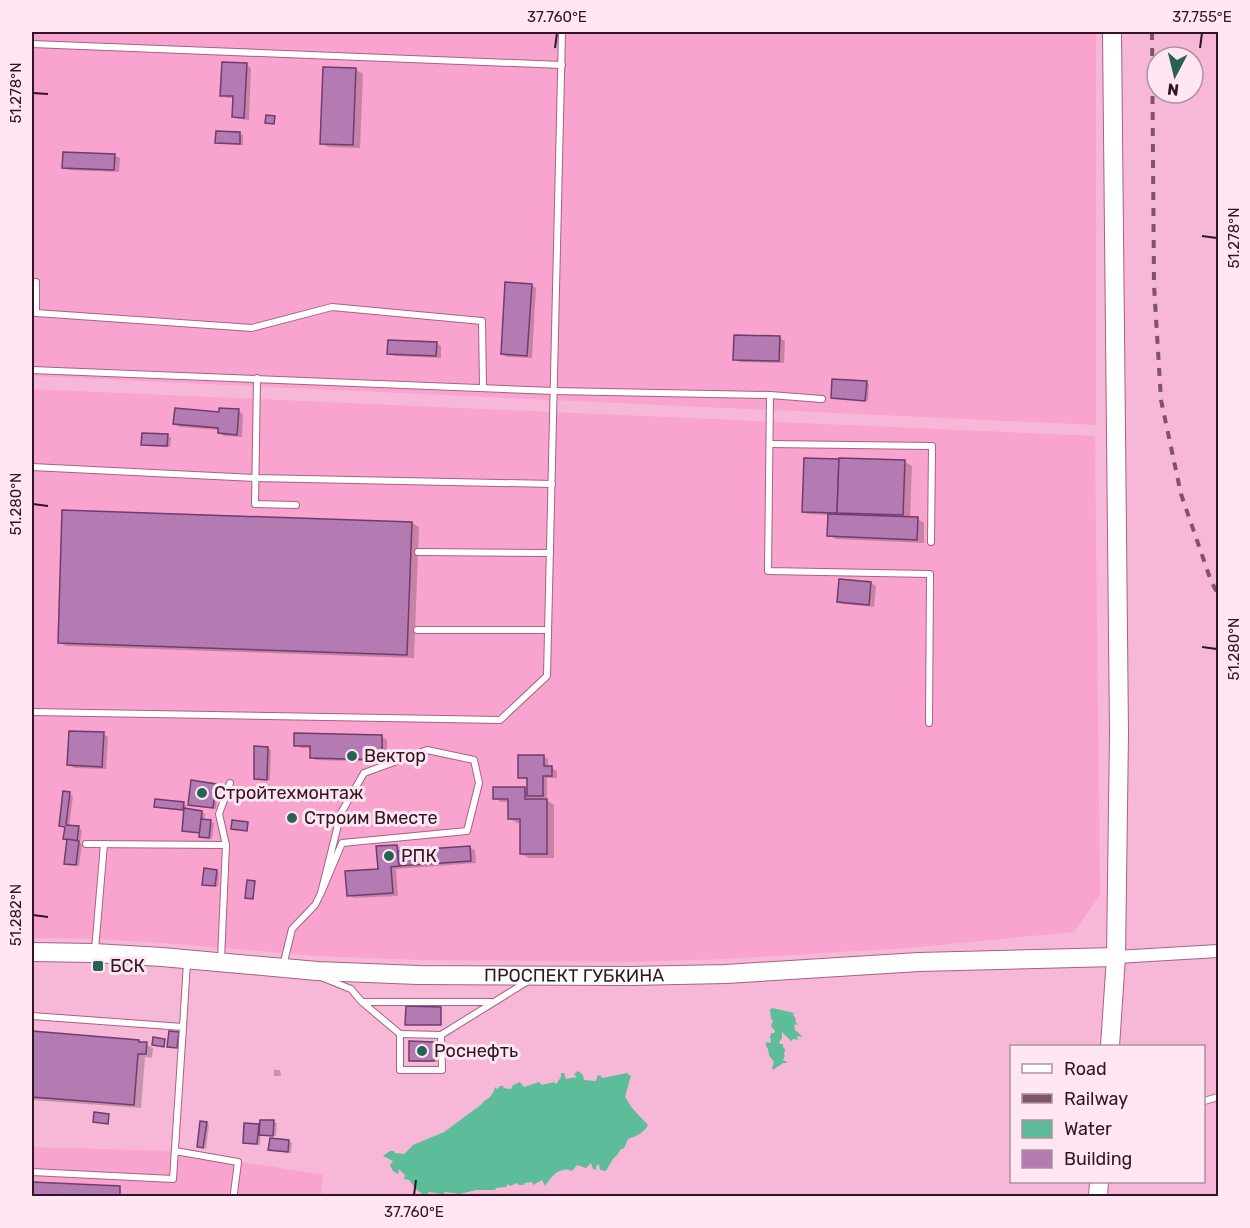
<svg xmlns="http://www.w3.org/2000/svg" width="1250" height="1228" font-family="Rubik,sans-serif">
<rect width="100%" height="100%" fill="#f7b8d7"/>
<g fill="#f8a4cf">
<polygon points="32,32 1096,32 1096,425 32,376"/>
<polygon points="32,389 1095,436 1100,895 1074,932 908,948 725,959 630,962 419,960 318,956 177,944 95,939 32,938"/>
<polygon points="32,1147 175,1151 323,1175 321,1196 32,1196"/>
</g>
<g fill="#5dbc9a">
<polygon points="772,1008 794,1013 793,1015 795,1017 796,1023 798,1024 794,1025 795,1030 803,1037 798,1036 797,1038 798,1040 803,1039 800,1040 793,1039 791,1041 782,1032 782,1038 779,1042 780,1044 783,1044 783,1047 785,1049 784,1055 785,1055 783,1061 786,1061 787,1063 783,1063 773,1070 772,1068 774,1062 769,1055 768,1049 766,1046 766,1042 770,1043 771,1041 770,1037 771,1033 774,1033 775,1031 771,1026 773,1021 771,1018 770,1010"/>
<path d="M578,1071L583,1075L584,1080L596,1081L598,1075L601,1076L602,1078L628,1073V1075H631L625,1097L632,1108L648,1125C645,1132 635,1137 628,1139L624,1148L620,1150L618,1154L613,1159L606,1171L600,1170L599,1164L596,1166V1170L593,1169L591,1163L586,1168L577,1165L572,1171C569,1170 566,1169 563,1170C555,1171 549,1180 545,1186L542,1180L533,1185L532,1182L525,1183L523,1185H519L517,1183L510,1186L508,1184L506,1187L496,1188L495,1190H476L459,1194L445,1192L443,1196L441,1194L429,1192L425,1196L414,1188V1186L409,1180L404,1179L405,1175L399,1169L398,1174L393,1171L390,1165L393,1161L383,1156L390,1151H394L395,1153L404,1154L413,1145L444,1132L482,1104L483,1102L490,1097L494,1091L495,1087L497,1089L500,1086H504L503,1088L511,1089L513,1085L520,1082L524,1087L539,1082L542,1085L554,1082L556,1084L561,1077V1073H564L566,1079L577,1077L574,1074Z"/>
</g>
<g fill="#0003">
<polygon points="246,65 251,68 249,120 239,119 234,116 234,98 227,98 222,95"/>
<polygon points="356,70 363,74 360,148 328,147 321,143"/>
<polygon points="240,134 243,135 243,145 220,144 217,142"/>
<polygon points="115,156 120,158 119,172 68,170 63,167"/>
<polygon points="531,285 536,288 532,358 507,357 502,354"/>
<polygon points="780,338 785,341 784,363 740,362 735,359"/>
<polygon points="436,343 441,346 441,358 394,356 389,353"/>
<polygon points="866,383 869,384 868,401 835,399 832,397"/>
<polygon points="238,411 243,414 242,437 224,436 219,433 220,430 180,427 175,424 221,413"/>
<polygon points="168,436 171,438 170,447 146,446 143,444"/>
<polygon points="905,462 912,466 910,519 917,519 924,523 924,543 836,539 829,535 830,515 808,514 803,511"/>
<polygon points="412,523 419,527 414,658 66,646 59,642"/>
<polygon points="871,583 876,586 874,607 843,604 838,601"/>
<polygon points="103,734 108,737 106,769 74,768 69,765"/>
<polygon points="382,737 387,740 387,762 316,760 311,757 311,748 301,748 296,745"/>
<polygon points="268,748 271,750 270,780 258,780 255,778"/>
<polygon points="543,756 548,759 548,768 552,768 557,771 557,778 547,778 547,798 543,798 554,805 554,858 529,858 521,854 522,823 517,823 510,819 510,802 501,802 494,798 525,788 528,790 528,780 520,777"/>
<polygon points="215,785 218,787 216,809 192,806 189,804"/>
<polygon points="64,793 73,796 69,827 82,830 80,843 82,844 79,866 65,863 68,840 66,827 60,825"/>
<polygon points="183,804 186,805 186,810 202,812 205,814 204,821 214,823 212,839 204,838 201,836 201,833 186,832 183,830 186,811 158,808 155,806"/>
<polygon points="397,846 402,849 402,852 470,848 475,850 476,863 396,869 398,896 354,898 348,895 379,871"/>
<polygon points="216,871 219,873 218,887 204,884"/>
<polygon points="32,1033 139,1041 153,1048 152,1058 145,1057 141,1108 32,1100"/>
<polygon points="410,1043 434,1043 437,1045 437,1062 413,1062 410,1061"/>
<polygon points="274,1070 280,1070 281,1076 274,1076"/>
<polygon points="274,1122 277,1123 276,1136 264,1136 261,1134 260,1145 247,1144 244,1142 245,1124 261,1125"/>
<polygon points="206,1123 209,1125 206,1149 199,1147"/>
<polygon points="271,1140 289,1141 292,1143 291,1153 273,1151 270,1149"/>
<polygon points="32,1183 120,1188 120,1196 32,1196"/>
</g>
<g fill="#b47ab2" stroke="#703c6f" stroke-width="1.5">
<polygon points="222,62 247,63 244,118 232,117 233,96 220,96"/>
<polygon points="323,67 356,68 353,145 320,144"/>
<polygon points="266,115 275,116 274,124 265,123"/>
<polygon points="216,131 240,132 240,144 215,143"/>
<polygon points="63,152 115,154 114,170 62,168"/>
<polygon points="505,282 532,284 527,356 501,354"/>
<polygon points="734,335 780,336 779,361 733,360"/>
<polygon points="388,340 437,342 436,356 387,354"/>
<polygon points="832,379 867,381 865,401 831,398"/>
<polygon points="175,408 219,412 219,408 239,409 237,435 218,433 218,428 173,424"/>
<polygon points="142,433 168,434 167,446 141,445"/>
<polygon points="804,458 839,459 837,513 802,512"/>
<polygon points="839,458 905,460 903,515 837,513"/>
<polygon points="62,510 412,522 407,655 58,643"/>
<polygon points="828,514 918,517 917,540 827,536"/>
<polygon points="839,579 871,582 869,605 837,602"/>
<polygon points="69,731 104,732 102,767 67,765"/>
<polygon points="294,733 382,735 382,760 310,758 310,746 294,746"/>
<polygon points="254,746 268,747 267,780 254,779"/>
<polygon points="518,755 544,755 544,766 552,766 552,776 543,776 543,796 527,796 527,778 518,778"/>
<polygon points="191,780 216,784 213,808 188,805"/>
<polygon points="493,787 525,787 525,799 547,799 547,854 520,854 520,819 508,819 508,799 493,799"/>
<polygon points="63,791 70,792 66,825 79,826 77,841 63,839 65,827 59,826"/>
<polygon points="155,799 184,802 183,810 154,807"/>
<polygon points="184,808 202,811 200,833 182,831"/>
<polygon points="201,819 211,820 209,838 199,837"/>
<polygon points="232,820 248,822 247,831 231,829"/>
<polygon points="67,839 79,841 76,865 64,864"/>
<polygon points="397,845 399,866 391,867 393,893 347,896 345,871 378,869 376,846"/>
<polygon points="470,846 471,861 399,866 398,851"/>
<polygon points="204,868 217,870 215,886 202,885"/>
<polygon points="247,880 255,881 253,899 245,898"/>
<polygon points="406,1006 441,1007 441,1025 405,1025"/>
<polygon points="32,1031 139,1040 139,1042 147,1042 146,1054 138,1054 134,1105 32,1097"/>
<polygon points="169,1031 179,1032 177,1048 167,1047"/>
<polygon points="153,1037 165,1039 164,1047 152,1045"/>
<polygon points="409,1041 434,1042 434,1061 409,1061"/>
<polygon points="94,1112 109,1114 108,1124 93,1122"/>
<polygon points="260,1120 274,1120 273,1136 259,1135"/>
<polygon points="200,1121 207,1122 203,1148 197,1147"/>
<polygon points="244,1123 259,1124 257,1144 243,1143"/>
<polygon points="270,1138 289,1140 288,1152 268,1150"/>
<polygon points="32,1182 120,1186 120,1196 32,1196"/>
</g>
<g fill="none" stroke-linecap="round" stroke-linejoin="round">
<g stroke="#a76086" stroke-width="8">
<g id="lane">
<polyline points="32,44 562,65"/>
<polyline points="32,282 36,282 36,313 252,328 332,307 482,321 483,387"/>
<polyline points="32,370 554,391 770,395 822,399"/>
<polyline points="257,378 255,504 296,505"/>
<polyline points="770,395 768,571 930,574 929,723"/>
<polyline points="770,444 932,446 931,542"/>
<polyline points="32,467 255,478 552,484"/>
<polyline points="418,552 550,553"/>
<polyline points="417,630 548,630"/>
<polyline points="32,712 500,720 547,676 562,32"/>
<polyline points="86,844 226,845"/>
<polyline points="95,950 104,844"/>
<polyline points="221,959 226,845 219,814 230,783"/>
<polyline points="283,966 292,929 315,905 321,893 342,843 467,831 479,783 474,760 427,750 364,773 341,813 321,893"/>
<polyline points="321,977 351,989 362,1002 400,1034 400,1070 442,1070 441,1035 528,981"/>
<polyline points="363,1002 491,1002"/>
<polyline points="32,1016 183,1027 173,1179 32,1172"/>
<polyline points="183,1027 187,962"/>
<polyline points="400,1034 441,1035"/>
<polyline points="1204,1101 1218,1097"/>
<polyline points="175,1151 238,1162 234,1193"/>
</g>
</g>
<g stroke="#a76086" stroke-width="14">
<polyline id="street" points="1116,957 1218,951"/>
</g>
<g stroke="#a76086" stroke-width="20">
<g id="secondary">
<path id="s1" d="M32,952L94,953L162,957L317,971L418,975L631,976L726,974L919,962L1116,957"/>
<polyline points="1110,1046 1116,957 1119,733 1112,32"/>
<polyline points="1098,1196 1099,1182"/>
</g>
</g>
<use href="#lane" stroke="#fff" stroke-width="6"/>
<use href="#street" stroke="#fff" stroke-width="12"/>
<use href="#secondary" stroke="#fff" stroke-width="18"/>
<g stroke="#7d5469" stroke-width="4" stroke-dasharray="8 8" stroke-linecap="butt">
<polyline points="1152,32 1154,285 1161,400 1181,494 1211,581 1218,594"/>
<polyline points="1218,32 1218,188"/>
</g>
</g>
<path fill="none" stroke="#311524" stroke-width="2" d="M555,48L557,33M1200,48L1202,33M33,93L48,94M1202,236L1217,238M33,504L48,506M1202,647L1217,649M33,915L48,917M414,1195L416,1180"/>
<g fill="#27644f" stroke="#ffe6f2" stroke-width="2">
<circle cx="352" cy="756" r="6"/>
<circle cx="202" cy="793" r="6"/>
<circle cx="292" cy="818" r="6"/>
<circle cx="389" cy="856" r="6"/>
<rect x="92" y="960" width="12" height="12" rx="3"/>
<circle cx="422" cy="1051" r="6"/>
</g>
<g text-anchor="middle" stroke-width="6" stroke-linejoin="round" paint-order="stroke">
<g font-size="18" fill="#311524" stroke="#ffe6f2" text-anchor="start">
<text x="364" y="762">Вектор</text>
<text x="214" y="799">Стройтехмонтаж</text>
<text x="304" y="824">Строим Вместе</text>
<text x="401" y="862">РПК</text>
<text x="110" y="972">БСК</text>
<text x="434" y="1057">Роснефть</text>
</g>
<g font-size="18" fill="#311524" stroke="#ffe6f2">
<text dy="6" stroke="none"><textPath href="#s1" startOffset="543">ПРОСПЕКТ ГУБКИНА</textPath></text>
</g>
</g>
<rect width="1250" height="1228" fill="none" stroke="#ffe6f2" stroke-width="66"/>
<rect x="1010" y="1045" width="195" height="138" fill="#ffe6f2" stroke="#ad92a0" stroke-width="1.5"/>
<rect x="1022" y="1064" width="30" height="9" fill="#ffffff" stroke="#ad92a0" stroke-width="1.5"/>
<text x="1064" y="1075" font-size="18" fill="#311524">Road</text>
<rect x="1022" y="1094" width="30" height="9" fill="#7d5469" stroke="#ad92a0" stroke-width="1.5"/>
<text x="1064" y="1105" font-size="18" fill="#311524">Railway</text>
<rect x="1022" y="1120" width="30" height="18" fill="#5dbc9a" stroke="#ad92a0" stroke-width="1.5"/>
<text x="1064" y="1135" font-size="18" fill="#311524">Water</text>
<rect x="1022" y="1150" width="30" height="18" fill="#b47ab2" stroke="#ad92a0" stroke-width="1.5"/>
<text x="1064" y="1165" font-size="18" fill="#311524">Building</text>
<g transform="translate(1175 75) rotate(187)"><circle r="28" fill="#ffe6f2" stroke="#ad92a0" stroke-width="1.5"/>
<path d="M0-4.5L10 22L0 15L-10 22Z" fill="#27644f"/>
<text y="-9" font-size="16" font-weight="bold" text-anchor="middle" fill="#311524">N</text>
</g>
<rect x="33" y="33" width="1184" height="1162" fill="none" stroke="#311524" stroke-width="2"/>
<g font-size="15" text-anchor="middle" fill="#311524">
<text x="557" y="22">37.760°E</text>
<text x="1202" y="22">37.755°E</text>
<text transform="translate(16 93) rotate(-90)" y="5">51.278°N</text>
<text transform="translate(1234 238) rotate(-90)" y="5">51.278°N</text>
<text transform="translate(16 504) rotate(-90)" y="5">51.280°N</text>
<text transform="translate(1234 649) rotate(-90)" y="5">51.280°N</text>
<text transform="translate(16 915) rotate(-90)" y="5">51.282°N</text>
<text x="414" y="1217">37.760°E</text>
</g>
</svg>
